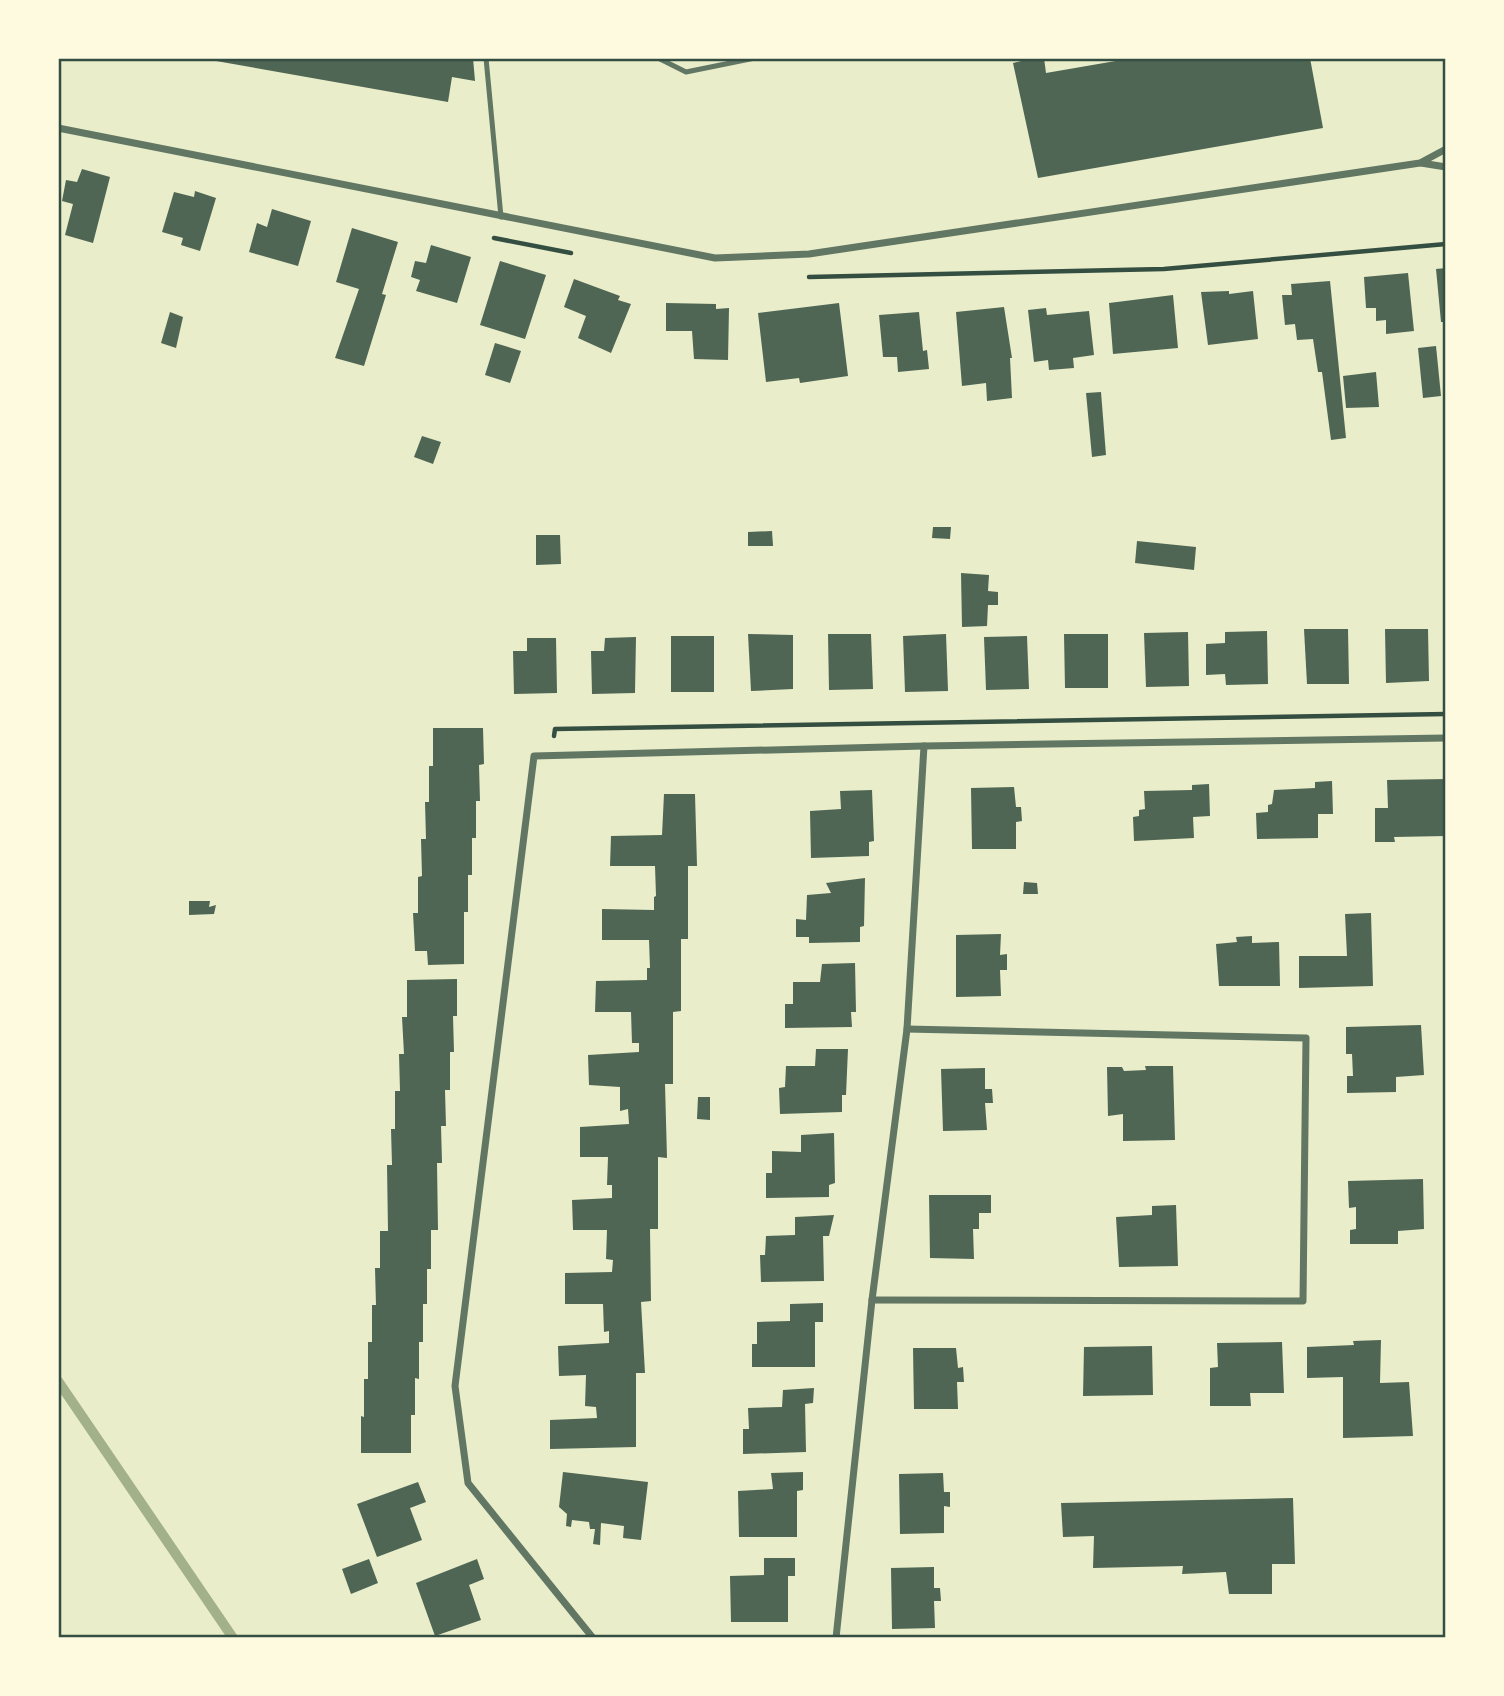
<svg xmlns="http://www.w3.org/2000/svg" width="1504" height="1696" font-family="Overpass,sans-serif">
<rect width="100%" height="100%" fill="#e9edc9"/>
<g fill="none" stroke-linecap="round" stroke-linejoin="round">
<polyline stroke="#a3b18a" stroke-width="10" points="58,1381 233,1638"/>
</g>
<g fill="#4f6655">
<polygon points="199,58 473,58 475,81 452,77 448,102"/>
<polygon points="1034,58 1044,58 1046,73 1133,58 1310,58 1323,128 1038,178 1013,63"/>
<polygon points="82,169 110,177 93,243 65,235 73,204 62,201 66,180 77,182"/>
<polygon points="195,191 216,198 200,251 181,245 183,238 162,232 174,192 194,197"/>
<polygon points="272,209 311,221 298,266 249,252 257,223 267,227"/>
<polygon points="352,228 398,242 382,294 386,295 364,366 335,358 359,289 336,282"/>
<polygon points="431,245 471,257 457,303 416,291 420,280 411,277 415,261 426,263"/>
<polygon points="500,261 546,275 525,339 480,325"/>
<polygon points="1446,268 1446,322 1441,322 1436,269"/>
<polygon points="1408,273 1414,331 1386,334 1386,320 1376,321 1376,308 1366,308 1364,277"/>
<polygon points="574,279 620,296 618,300 631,304 611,353 578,338 586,316 564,307"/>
<polygon points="1330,281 1346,438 1331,440 1322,372 1318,372 1313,339 1297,340 1295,324 1285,325 1282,295 1292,295 1291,284"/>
<polygon points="1229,291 1229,294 1253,291 1258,339 1208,345 1201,292"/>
<polygon points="1173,295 1178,348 1113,354 1109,303"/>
<polygon points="666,303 716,304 716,309 729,308 728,360 694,359 692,331 666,331"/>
<polygon points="839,303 848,376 800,383 799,378 766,382 758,313"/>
<polygon points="1004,307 1012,358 1010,358 1012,398 987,401 986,383 962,386 956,312"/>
<polygon points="1046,308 1047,315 1089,311 1094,355 1073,358 1074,368 1049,370 1048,360 1034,362 1028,310"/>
<polygon points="170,312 183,317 176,348 161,343"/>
<polygon points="919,312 923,351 927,350 929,369 898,372 897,357 883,357 879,315"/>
<polygon points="495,343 521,351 510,383 485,375"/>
<polygon points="1436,346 1441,396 1423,398 1418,348"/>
<polygon points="1376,372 1379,407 1346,408 1343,376"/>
<polygon points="1101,392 1106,455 1092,457 1086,393"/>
<polygon points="422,436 441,442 433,464 414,457"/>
<polygon points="933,527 951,527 950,539 932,538"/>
<polygon points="772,531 773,546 748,546 748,532"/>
<polygon points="536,535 560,535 561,564 536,565"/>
<polygon points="1137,541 1196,547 1194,570 1135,563"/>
<polygon points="961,573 989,575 988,591 998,592 998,605 988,605 987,626 962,627"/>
<polygon points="1304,629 1348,629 1349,684 1307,684"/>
<polygon points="1385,629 1428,629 1429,681 1386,683"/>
<polygon points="1267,631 1268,684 1226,685 1225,674 1206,675 1206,644 1225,643 1225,632"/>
<polygon points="1188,632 1189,686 1146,687 1144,633"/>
<polygon points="748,634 793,635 793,689 751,691"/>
<polygon points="828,634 871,634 873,689 829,690"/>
<polygon points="946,634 948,691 905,692 903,636"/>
<polygon points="1064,634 1108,634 1108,688 1065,688"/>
<rect x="671" y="636" width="43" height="56"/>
<polygon points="1027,636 1029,689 986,690 984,637"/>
<polygon points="636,637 635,693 592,694 591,651 604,651 605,638"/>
<polygon points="527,638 556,638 557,693 514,694 513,651 527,651"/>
<polygon points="433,728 483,728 484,764 479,765 480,801 476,801 476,838 472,838 472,875 468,875 468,912 464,912 464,964 428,965 427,951 415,951 413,913 418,913 418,877 422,876 421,839 426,839 425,802 429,802 429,766 433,766"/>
<polygon points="1446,779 1446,836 1394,837 1395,842 1375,842 1375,808 1388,808 1387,780"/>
<polygon points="1332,781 1333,814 1318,814 1318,838 1257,839 1256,813 1268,812 1268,805 1272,804 1274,790 1315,788 1315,782"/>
<polygon points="1209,784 1210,816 1193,817 1194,838 1134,841 1133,817 1139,816 1139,810 1145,809 1144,791 1192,790 1192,785"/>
<polygon points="1014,787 1016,807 1021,807 1022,821 1016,822 1016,849 972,849 971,788"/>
<polygon points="872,790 874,841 869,842 869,856 811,858 810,811 841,809 840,791"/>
<polygon points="664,794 695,794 697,866 688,866 688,939 681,939 681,1011 673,1012 673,1084 665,1084 667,1158 658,1157 658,1229 650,1229 651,1301 641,1302 645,1373 636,1373 636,1447 550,1449 550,1420 597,1418 596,1407 585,1406 586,1375 559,1376 558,1346 609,1343 609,1331 604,1332 603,1304 565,1304 565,1273 612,1272 613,1260 606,1259 607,1230 573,1230 572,1200 612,1198 612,1185 607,1185 608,1157 580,1157 580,1127 629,1124 628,1109 620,1111 620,1087 589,1085 588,1055 639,1052 639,1043 632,1043 631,1012 595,1012 596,981 647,980 647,968 650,968 649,940 602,940 602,909 654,910 654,897 656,896 655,866 610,866 611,836 662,835"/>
<polygon points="865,878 864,926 860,927 860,942 809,943 809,937 796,937 796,919 806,920 807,895 831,893 826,883"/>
<polygon points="1024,882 1037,883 1038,894 1023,894"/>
<polygon points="189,901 210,901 209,907 216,905 214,914 189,915"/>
<polygon points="1371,913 1373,986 1299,988 1299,956 1347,956 1345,914"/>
<polygon points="1001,934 1000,955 1007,954 1007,970 1000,970 1001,996 956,997 956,935"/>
<polygon points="1252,936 1252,943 1279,942 1280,986 1219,986 1216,944 1237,942 1236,937"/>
<polygon points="855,963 856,1012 851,1012 852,1027 785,1028 785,1004 793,1004 793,982 820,982 822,964"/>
<polygon points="457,979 457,1016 453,1016 454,1052 450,1052 450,1090 445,1090 446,1126 441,1126 442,1163 437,1163 438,1230 431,1230 431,1269 427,1269 427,1304 423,1304 423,1342 419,1342 419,1379 415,1378 415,1415 411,1415 411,1453 361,1453 361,1416 364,1417 364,1379 368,1379 368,1342 372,1342 372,1305 376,1305 375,1268 380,1268 380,1231 388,1231 387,1165 392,1165 391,1129 395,1129 395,1091 400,1091 399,1054 404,1054 402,1017 407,1017 407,980"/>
<polygon points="1421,1025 1424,1075 1396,1077 1396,1092 1347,1093 1347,1076 1353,1076 1352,1054 1346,1054 1346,1027"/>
<polygon points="816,1049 848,1049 846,1095 842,1095 842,1112 780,1114 779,1088 785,1087 786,1066 815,1066"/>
<polygon points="1145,1066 1173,1066 1175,1140 1123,1141 1123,1114 1108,1116 1107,1067 1122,1067 1124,1071 1146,1070"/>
<polygon points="985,1068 985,1089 992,1089 993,1103 985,1103 987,1130 943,1131 941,1069"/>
<polygon points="698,1097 710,1097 710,1120 697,1119"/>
<polygon points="834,1133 835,1183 829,1185 829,1197 766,1198 766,1173 772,1173 772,1151 801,1152 801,1135"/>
<polygon points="1423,1179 1424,1229 1398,1231 1398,1244 1350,1244 1350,1230 1356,1229 1356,1207 1349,1208 1348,1181"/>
<polygon points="929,1195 991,1195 991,1213 979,1213 979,1229 973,1229 974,1259 930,1258"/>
<polygon points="1176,1205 1178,1266 1119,1267 1116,1217 1152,1215 1152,1206"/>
<polygon points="834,1215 829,1236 823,1236 824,1281 761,1282 760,1255 765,1255 766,1236 795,1235 795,1217"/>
<polygon points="823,1303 823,1322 815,1322 815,1367 752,1367 752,1344 757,1344 757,1322 790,1321 790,1304"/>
<polygon points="1381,1340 1380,1383 1409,1382 1413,1436 1343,1438 1343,1377 1307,1378 1307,1347 1354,1345 1353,1341"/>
<polygon points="1282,1342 1284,1393 1250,1393 1251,1406 1210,1406 1210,1368 1218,1367 1217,1343"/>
<polygon points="1152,1346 1153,1395 1083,1396 1084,1347"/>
<polygon points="913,1348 956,1348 958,1368 963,1367 964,1382 957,1382 958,1409 914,1409"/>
<polygon points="814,1388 813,1403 805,1404 806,1452 743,1454 743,1429 749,1429 748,1408 782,1407 783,1390"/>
<polygon points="563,1472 648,1482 641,1540 623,1538 624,1526 601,1523 600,1545 593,1544 595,1529 590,1529 589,1522 572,1520 571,1527 566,1526 567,1514 559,1507"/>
<polygon points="803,1472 803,1490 797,1491 797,1537 739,1537 738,1491 773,1489 771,1473"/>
<polygon points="943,1473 944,1492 950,1492 950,1507 944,1506 944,1533 900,1534 899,1474"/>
<polygon points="418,1482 426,1502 410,1508 422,1540 377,1557 357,1504"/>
<polygon points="1293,1498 1295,1564 1272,1564 1272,1594 1229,1594 1226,1572 1182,1574 1183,1566 1093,1568 1094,1536 1063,1537 1061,1503"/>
<polygon points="764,1558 795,1558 795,1576 788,1576 788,1622 731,1622 730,1576 764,1575"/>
<polygon points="369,1559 378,1583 351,1594 342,1569"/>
<polygon points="477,1559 484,1579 469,1585 481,1620 435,1636 416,1583"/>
<polygon points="934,1567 934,1588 940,1588 941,1601 934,1601 935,1628 892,1629 891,1568"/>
</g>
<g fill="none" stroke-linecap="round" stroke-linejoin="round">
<g stroke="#344e41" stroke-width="4.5">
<polyline points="494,238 571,253"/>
<polyline points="809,277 1164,269 1446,244"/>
<polyline points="554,736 555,729 1446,714"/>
</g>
<g stroke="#617663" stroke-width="5">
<polyline points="486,58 501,217"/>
<polyline points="658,58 686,72 755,58"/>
</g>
<g stroke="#617663" stroke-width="7">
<polyline points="58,128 715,258 809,254 1420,163 1446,149"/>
<polyline points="1421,163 1446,167"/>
<polyline points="872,1300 1303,1301 1306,1038 907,1029"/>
<polyline points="593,1638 468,1483 455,1386 534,756 924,746 1446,738"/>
<polyline points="836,1638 872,1300 907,1029 924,746"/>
</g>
</g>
<rect width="1504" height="1696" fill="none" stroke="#fefae0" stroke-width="119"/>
<rect x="60" y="60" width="1384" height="1576" fill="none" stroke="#344e41" stroke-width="2.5"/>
</svg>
